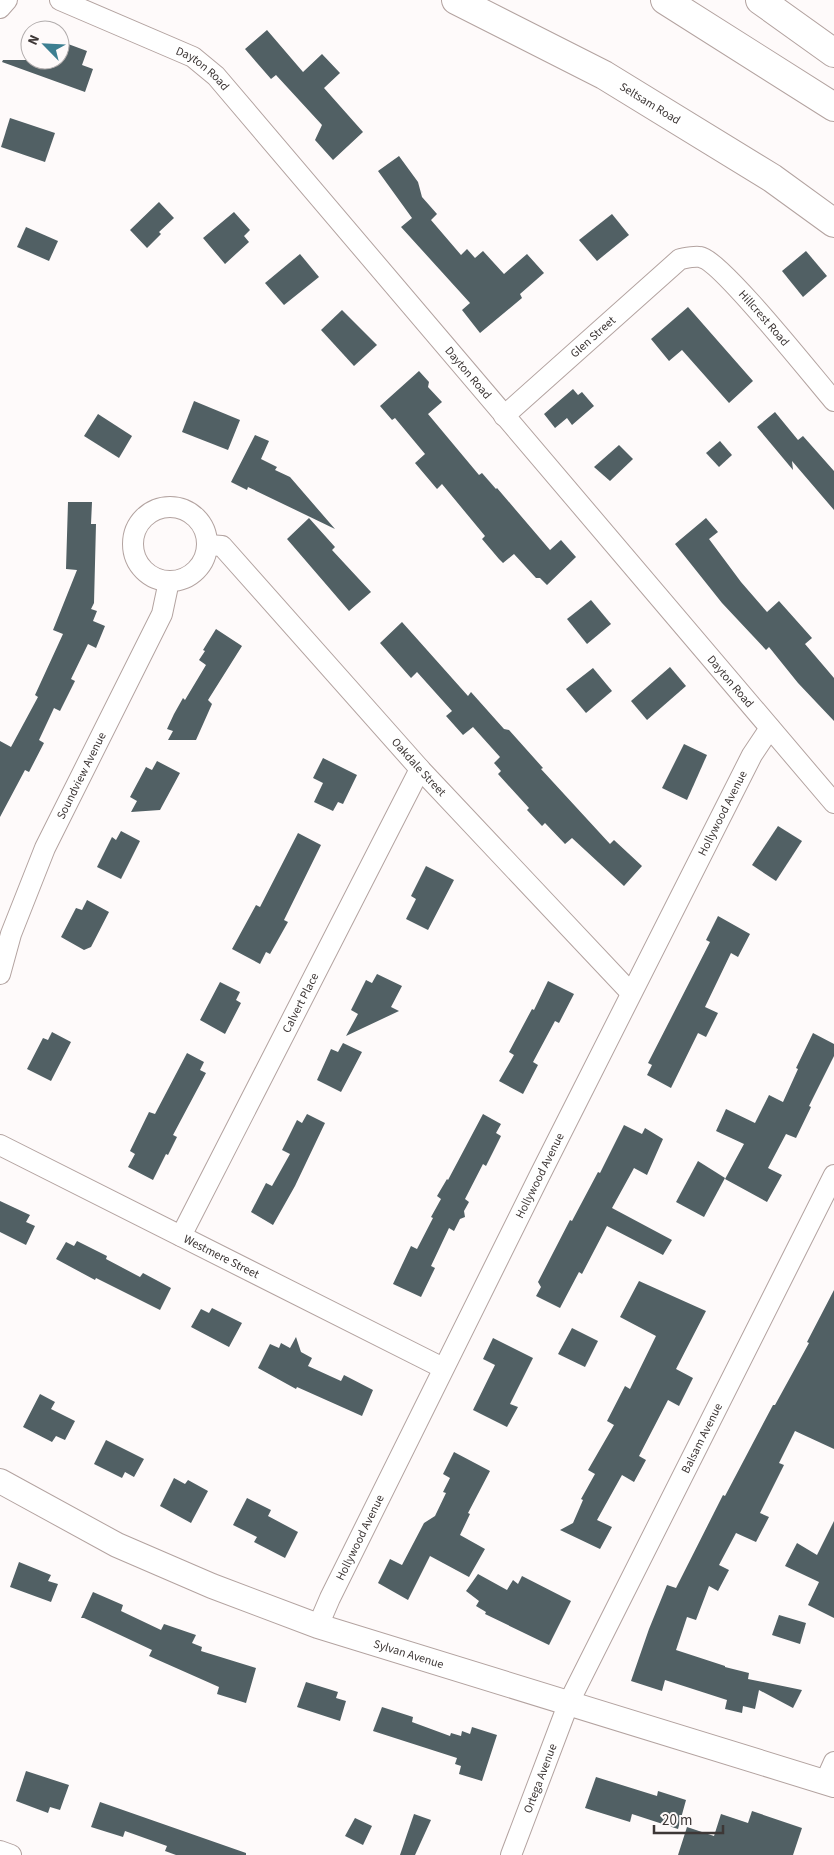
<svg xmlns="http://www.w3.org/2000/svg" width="834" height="1855" font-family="'Source Sans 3',sans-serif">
<rect width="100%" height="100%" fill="#fefafa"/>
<g fill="#516064">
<polygon points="267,30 303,72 322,54 340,73 324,88 363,132 333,160 315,140 322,125 276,75 271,79 245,49"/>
<polygon points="60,41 87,51 82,65 93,69 85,92 2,62 3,60 60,60"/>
<polygon points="10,118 55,133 45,162 1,147"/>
<polygon points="399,156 418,182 422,197 437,214 431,220 461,255 467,249 475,258 483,251 504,274 527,254 544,273 520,294 522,298 480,333 462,310 470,303 401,227 412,218 378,171"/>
<polygon points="159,202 174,218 159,232 161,234 147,248 130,230"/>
<polygon points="234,212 250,230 244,236 249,242 225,264 203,238"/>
<polygon points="612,214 629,235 597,261 579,240"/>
<polygon points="26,227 58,241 49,261 17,247"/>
<polygon points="806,251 827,276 803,297 782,271"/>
<polygon points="300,254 319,277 284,305 265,283"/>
<polygon points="688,307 753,381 729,403 682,350 669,361 651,339"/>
<polygon points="342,310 377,345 354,366 321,330"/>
<polygon points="419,371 429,382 428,387 442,402 428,414 479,475 482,473 496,489 497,488 550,550 561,540 576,557 547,585 540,578 536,578 514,554 503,563 499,559 482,539 485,536 442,484 437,489 415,463 425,454 395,418 392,420 380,406"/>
<polygon points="573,389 578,395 582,392 594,406 572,425 567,418 555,428 544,414"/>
<polygon points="194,401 240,420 228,450 182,432"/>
<polygon points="775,412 798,440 803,436 834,471 834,510 792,461 793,470 757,427"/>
<polygon points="98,414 132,436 119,458 84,436"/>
<polygon points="255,435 269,441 261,459 277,467 275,470 290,477 335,529 248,487 247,490 231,482"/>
<polygon points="720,441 732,455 719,467 706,453"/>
<polygon points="619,445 633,459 610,481 594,467"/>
<polygon points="68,502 92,502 91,524 96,524 94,603 91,609 97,611 93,621 105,626 96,648 88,644 71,679 75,681 60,711 54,708 39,740 44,743 29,772 25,770 0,817 0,741 11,747 38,697 35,695 63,634 53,630 77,570 66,569"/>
<polygon points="309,518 335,547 332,550 371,592 349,611 287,539"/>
<polygon points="706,518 718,532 709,539 741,582 767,612 779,601 812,638 805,644 834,678 834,721 798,683 769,647 766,650 722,603 675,544"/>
<polygon points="591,600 611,624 587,644 567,619"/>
<polygon points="402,622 468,696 471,692 504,729 509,730 543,768 541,769 610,844 614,840 642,866 624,886 572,838 565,844 545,823 542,826 527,810 529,808 498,774 501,771 494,763 500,757 473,727 463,735 446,716 452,711 417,672 411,678 380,643"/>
<polygon points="216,629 242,646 208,700 212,704 196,740 168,740 173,731 167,729 174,714 183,698 185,700 206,665 199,660 205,651 203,650"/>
<polygon points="670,667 686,686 647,720 631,701"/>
<polygon points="593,668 612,691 586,713 566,689"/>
<polygon points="684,744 707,755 687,800 662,788"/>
<polygon points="323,758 357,775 343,804 338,802 333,811 314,802 323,783 313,778"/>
<polygon points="157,761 180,773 160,810 131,812 137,801 130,797 146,767 152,770"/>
<polygon points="778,826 802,841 776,881 752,865"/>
<polygon points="121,831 140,841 121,879 97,867 112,837 116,840"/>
<polygon points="298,833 321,845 284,920 288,922 270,954 266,952 260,964 232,949 256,905 260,907"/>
<polygon points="426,866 454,880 428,930 406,919 416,899 411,896"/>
<polygon points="87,900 109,912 91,947 84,950 61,937 76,908 82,910"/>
<polygon points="718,916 750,934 738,957 731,953 705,1007 718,1013 706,1037 698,1033 671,1088 647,1075 652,1065 648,1063 710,942 706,940"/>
<polygon points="377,974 402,986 391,1007 399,1011 346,1036 358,1014 351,1010 366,980 372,983"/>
<polygon points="548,981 574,994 559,1023 555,1021 533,1062 538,1065 523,1094 499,1081 514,1055 509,1052 532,1009 534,1010"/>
<polygon points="220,982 240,992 236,1000 241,1003 225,1034 200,1020"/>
<polygon points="52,1032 71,1042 51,1081 27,1069 43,1038 48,1040"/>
<polygon points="813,1033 834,1044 834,1056 809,1106 811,1107 796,1138 786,1134 768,1168 782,1175 767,1202 725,1179 744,1144 716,1131 726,1109 755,1123 769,1095 783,1102 798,1069 796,1068"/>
<polygon points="343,1043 362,1052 341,1092 317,1080 331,1049 338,1052"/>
<polygon points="187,1053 204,1062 200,1070 206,1073 173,1135 177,1137 168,1155 166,1154 153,1180 128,1167 135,1154 130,1151 149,1112 155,1114"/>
<polygon points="307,1114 325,1123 295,1186 273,1225 251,1212 266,1183 272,1186 290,1154 282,1150 297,1120 302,1123"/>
<polygon points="483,1114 501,1124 496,1133 501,1136 486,1166 483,1164 465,1199 469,1202 464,1211 465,1217 460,1219 454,1231 449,1228 431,1266 435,1268 421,1297 393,1284 411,1246 417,1249 433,1218 431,1217 441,1199 437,1196 447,1179 448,1180"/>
<polygon points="624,1125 642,1134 645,1128 663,1139 647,1175 634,1168 612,1208 672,1240 663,1255 607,1226 582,1274 579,1272 560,1308 536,1296 541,1287 538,1282 570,1220 572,1221 598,1172 600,1173"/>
<polygon points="698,1161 725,1178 704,1217 676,1202"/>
<polygon points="0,1201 30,1215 26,1222 35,1226 26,1245 0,1232"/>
<polygon points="77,1241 107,1256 106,1259 140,1277 143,1273 171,1288 160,1310 96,1278 95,1280 56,1259 66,1242 74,1246"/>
<polygon points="639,1281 706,1311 676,1369 693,1378 679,1406 668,1400 639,1456 646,1460 634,1482 622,1475 597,1520 612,1527 600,1549 560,1530 573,1523 583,1500 581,1499 595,1474 588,1470 614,1425 607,1421 625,1386 630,1389 656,1336 620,1317"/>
<polygon points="834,1290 834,1449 795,1431 779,1463 784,1465 760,1513 769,1517 756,1542 736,1533 719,1565 729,1570 718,1591 709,1586 696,1620 687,1617 676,1650 725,1666 725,1667 749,1673 748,1679 802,1690 793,1708 759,1690 755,1709 743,1706 742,1713 725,1709 727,1700 665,1680 662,1691 631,1681 649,1629 667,1585 676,1588 723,1495 725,1496 773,1405 775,1405 809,1343 807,1342"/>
<polygon points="212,1308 242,1323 229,1347 191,1327 201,1309 209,1313"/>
<polygon points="572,1328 598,1341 585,1367 558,1354"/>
<polygon points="296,1337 301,1352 312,1358 308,1366 341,1381 344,1375 373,1390 362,1416 297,1387 296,1389 258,1368 270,1344 279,1348 281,1343 290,1348"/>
<polygon points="493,1338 533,1358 510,1404 518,1407 507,1427 473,1410 495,1365 483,1359"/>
<polygon points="40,1394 55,1402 51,1409 75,1421 65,1440 56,1436 52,1442 23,1427"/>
<polygon points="106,1440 144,1459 134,1477 125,1472 122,1478 94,1464"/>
<polygon points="454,1452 490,1471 468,1513 470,1514 460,1535 485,1549 469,1577 430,1556 408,1600 378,1583 390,1559 402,1565 424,1523 435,1516 446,1493 443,1492 450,1478 443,1474"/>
<polygon points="174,1478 185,1484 188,1480 208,1491 191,1523 160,1506"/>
<polygon points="247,1498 271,1510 268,1516 298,1532 285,1558 254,1542 257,1537 233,1525"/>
<polygon points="834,1521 834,1618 808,1605 819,1582 785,1566 797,1543 817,1555"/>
<polygon points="19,1562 51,1575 48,1581 58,1584 51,1602 10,1587"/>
<polygon points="478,1574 507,1590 513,1580 518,1584 522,1576 571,1601 549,1645 485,1614 486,1612 476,1606 479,1601 466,1591"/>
<polygon points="93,1592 123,1605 121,1611 161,1630 164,1624 196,1635 192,1643 202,1647 201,1651 256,1668 246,1703 217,1694 219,1687 149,1656 152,1650 84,1618 81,1618"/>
<polygon points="779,1615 806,1623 800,1644 772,1635"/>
<polygon points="306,1682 338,1692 336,1698 346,1701 340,1721 297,1707"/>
<polygon points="382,1707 413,1717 412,1722 450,1736 451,1733 461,1736 462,1731 470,1734 472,1727 497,1735 482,1781 459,1774 461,1766 455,1764 457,1758 373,1731"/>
<polygon points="26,1771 69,1785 60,1810 50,1807 48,1813 16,1801"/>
<polygon points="596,1777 657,1796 658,1791 686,1800 678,1829 632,1814 630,1822 585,1808"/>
<polygon points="100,1802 246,1853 246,1855 176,1855 165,1851 167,1846 125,1831 123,1837 91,1827"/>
<polygon points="752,1811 802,1828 793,1855 678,1855 687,1827 714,1836 721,1814 748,1823"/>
<polygon points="414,1814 431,1820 415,1855 400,1855"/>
<polygon points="355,1818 372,1826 363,1845 345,1836"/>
</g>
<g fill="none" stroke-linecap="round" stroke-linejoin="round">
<g stroke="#b3a3a0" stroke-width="22">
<g id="minor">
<path id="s1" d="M60,0L193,57L216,76L834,803"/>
<polyline points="0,8 7,0"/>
<path id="s2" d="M504,416L680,259C686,258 694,256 700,257C721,260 814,378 834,401"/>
<circle cx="170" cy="544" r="37"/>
<path id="s3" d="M208,545L222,546L420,769L631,993"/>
<path id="s4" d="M0,974L11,934L45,848L162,614L169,581"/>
<path id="s5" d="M0,1145L443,1368"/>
<path id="s6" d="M181,1236L420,769"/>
<path id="s7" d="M318,1626L330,1598C469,1316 609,1035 752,755L770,728"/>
<polyline points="825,1782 834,1762"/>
<polyline points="0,1851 11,1855"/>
<path id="s8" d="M511,1855L569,1702L834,1175"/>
</g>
</g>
<g stroke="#b3a3a0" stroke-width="26">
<g id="tertiary">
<path id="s9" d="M0,1481L117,1545L212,1586L318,1626L834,1785"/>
</g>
</g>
<g stroke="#b3a3a0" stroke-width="30">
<g id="secondary">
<path id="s10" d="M456,0L604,75L772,178L834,223"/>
</g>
</g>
<g stroke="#b3a3a0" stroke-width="30">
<g id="motorway">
<polyline points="665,0 834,107"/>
<polyline points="760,0 834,53"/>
</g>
</g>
<use href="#minor" stroke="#fff" stroke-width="20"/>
<use href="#tertiary" stroke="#fff" stroke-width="24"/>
<use href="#secondary" stroke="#fff" stroke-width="28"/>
<use href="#motorway" stroke="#fff" stroke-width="28"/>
</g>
<g text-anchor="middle" stroke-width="5" stroke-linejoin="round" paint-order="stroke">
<g font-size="12" fill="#3d3736" stroke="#fefafa">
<text dy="4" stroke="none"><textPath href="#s1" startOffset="159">Dayton Road</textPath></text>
<text dy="4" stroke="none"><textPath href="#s10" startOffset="220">Seltsam Road</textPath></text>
<text dy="4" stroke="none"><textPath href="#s2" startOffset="345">Hillcrest Road</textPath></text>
<text dy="4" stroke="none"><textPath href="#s2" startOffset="119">Glen Street</textPath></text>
<text dy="4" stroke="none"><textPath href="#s1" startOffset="564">Dayton Road</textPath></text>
<text dy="4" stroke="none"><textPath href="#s1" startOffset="969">Dayton Road</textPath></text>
<text dy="4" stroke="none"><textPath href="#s3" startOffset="310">Oakdale Street</textPath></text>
<text dy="4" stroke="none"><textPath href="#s4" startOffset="215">Soundview Avenue</textPath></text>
<text dy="4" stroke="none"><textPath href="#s7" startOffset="908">Hollywood Avenue</textPath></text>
<text dy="4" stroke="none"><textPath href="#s6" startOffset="262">Calvert Place</textPath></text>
<text dy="4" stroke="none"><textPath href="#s7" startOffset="502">Hollywood Avenue</textPath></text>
<text dy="4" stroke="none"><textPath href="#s5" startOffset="248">Westmere Street</textPath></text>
<text dy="4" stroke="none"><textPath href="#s8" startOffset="459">Balsam Avenue</textPath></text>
<text dy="4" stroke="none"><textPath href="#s7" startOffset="98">Hollywood Avenue</textPath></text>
<text dy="4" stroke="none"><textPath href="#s9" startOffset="445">Sylvan Avenue</textPath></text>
<text dy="4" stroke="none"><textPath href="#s8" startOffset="82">Ortega Avenue</textPath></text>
</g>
</g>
<g transform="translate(45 45) rotate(294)"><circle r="24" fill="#fefafa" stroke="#b1acac"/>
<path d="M0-4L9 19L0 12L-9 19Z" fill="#3d7f91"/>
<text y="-8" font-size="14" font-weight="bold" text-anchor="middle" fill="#3d3736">N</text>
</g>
<path d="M654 1825v8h69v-8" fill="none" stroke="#3d3736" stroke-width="2.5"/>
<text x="662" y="1825" font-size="15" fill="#3d3736" stroke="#fefafa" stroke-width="4" paint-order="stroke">20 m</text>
</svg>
